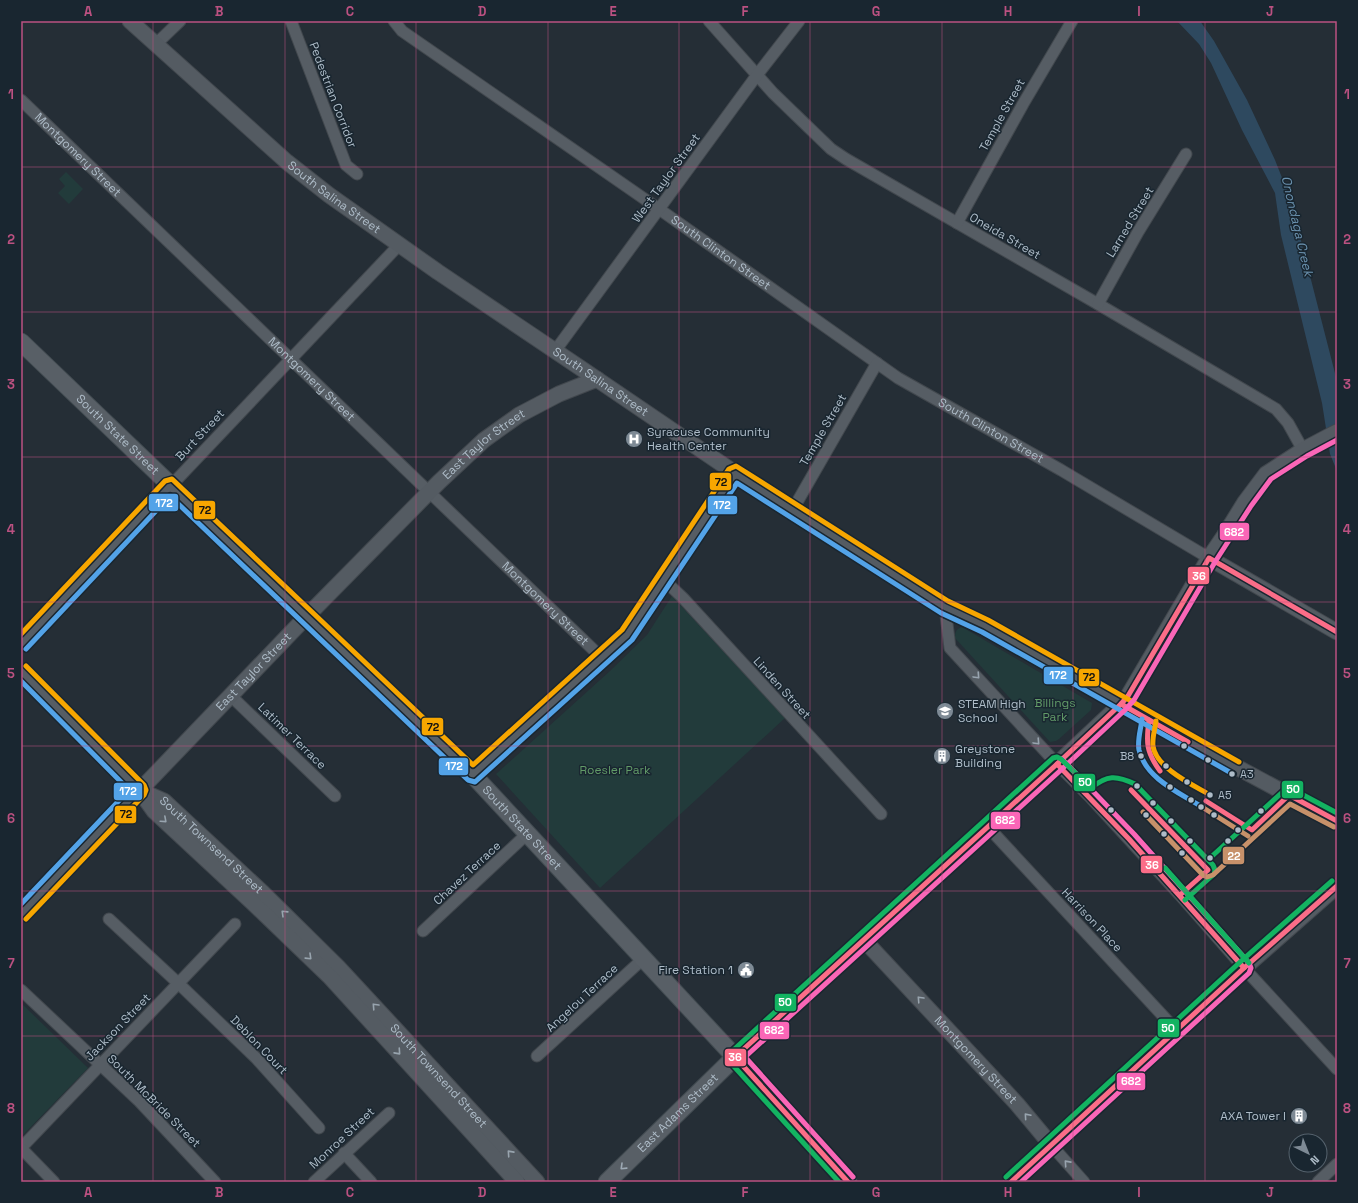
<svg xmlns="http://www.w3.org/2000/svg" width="1358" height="1203" font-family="'Space Grotesk',sans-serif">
<rect width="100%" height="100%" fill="#252e36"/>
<g fill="#223b3b">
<polygon points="66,172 83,189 69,204 58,193 65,186 59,179"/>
<polygon points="672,596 785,718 600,888 496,774 610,671 647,635"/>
<path d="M962,627L1092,703L1091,710L1059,739L1056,741L1050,742L955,638C955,632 956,629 962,627Z"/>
<polygon points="21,1003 88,1068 21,1137"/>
</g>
<polygon fill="#2e495f" points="1177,21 1200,21 1214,41 1247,100 1275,160 1290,198 1337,381 1337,471 1330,454 1322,403 1281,235 1275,193 1242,130 1211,63 1199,44"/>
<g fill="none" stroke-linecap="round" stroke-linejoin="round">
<g stroke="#42484e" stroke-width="13">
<g id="street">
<polyline points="291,21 346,165 357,174"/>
<path id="s1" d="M394,21L402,31L659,209L898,378L1061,470L1209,558"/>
<polyline points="709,21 773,93 831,149 846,159 1098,304 1276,409 1288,423 1303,450"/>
<polyline points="156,44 180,21"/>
<path id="s2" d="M21,100L602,658"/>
<polyline points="957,223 1023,104 1072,21"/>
<polyline points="1098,304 1138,232 1186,154"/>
<polyline points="555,351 757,75 799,21"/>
<polyline points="792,511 877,363"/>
<polyline points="664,580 683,598 881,814"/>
<polyline points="945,607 950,648 1057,764 1091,798 1180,895 1244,968 1337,1069"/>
<polyline points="21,644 399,245"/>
<polyline points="21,671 139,790"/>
<polyline points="231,696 335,796"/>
<polyline points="473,775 627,635 735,473"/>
<polyline points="988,827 1177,1031"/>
<polyline points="109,919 178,983 256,1058 319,1128"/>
<polyline points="423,931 528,833"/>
<polyline points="21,990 139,1101 215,1182"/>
<polyline points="537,1056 644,958"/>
<polyline points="1052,1146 1084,1182"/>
<polyline points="21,1148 235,924"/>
<polyline points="21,1148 54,1182"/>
<polyline points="344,1153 371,1182"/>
<polyline points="314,1182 389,1113"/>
<polyline points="1318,1182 1337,1164"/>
</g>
</g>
<g stroke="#42484e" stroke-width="17">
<g id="secondary">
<path id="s3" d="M130,21L287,162L329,195L438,272L579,367L735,473L945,607L985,626L1175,734L1337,821"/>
<polyline points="1209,558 1337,632"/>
<path id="s4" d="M139,790L164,801L263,893L338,967L537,1182"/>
<polyline points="139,790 154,811 253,903 329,976 517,1182"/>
<path id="s5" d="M21,914L307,616L439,482L484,440L519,415L559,394L597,379"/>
<path id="s6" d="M864,940L1017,1104L1052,1146"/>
<polyline points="735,1057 1057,764 1121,704 1128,696 1209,558 1224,536 1245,502 1266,474 1303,450 1337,432"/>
<polyline points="1011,1182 1244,968 1337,886"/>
</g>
</g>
<g stroke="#424b51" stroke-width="19">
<g id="primary">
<path id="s7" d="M21,342L473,775L735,1057L848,1182"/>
<path id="s8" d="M607,1182L735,1057"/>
</g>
</g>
<use href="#street" stroke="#565d64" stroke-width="11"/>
<use href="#secondary" stroke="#545b62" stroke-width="15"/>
<use href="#primary" stroke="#585f66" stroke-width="17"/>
<g stroke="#192630" stroke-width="8">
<g id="bus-1">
<polyline points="1121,704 1188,742"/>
<path d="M1149,720C1146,742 1146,752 1160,771"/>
<polyline points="1057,764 1129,839 1244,968"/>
<polyline points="1131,790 1208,870 1180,895"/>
<polyline points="1206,801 1252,830 1289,795 1337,821"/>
<polyline points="848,1182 735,1057 1057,764 1121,704 1128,696 1209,558 1337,632"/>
<polyline points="1011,1182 1244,968 1337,886"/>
</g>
</g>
<g stroke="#192630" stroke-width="8">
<g id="bus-2">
<polyline points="26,649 170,496 468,780 475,782 632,640 737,483 941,613 982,632 1233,774"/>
<polyline points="21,681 129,790 21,904"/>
<path d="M1142,719C1141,729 1137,740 1139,750C1146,779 1180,793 1202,807"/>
</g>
</g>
<g stroke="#192630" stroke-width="8">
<g id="bus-3">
<polyline points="21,634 165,481 172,479 473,765 622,630 729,469 736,466 948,601 988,620 1239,762"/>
<polyline points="26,666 144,785 146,790 144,795 26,919"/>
<path d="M1156,721C1155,729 1152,738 1153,746C1156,768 1193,785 1210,795"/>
</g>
</g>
<g stroke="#192630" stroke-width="8">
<g id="bus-4">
<polyline points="853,1177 745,1057 1062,769 1126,709 1134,700 1215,562 1251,506 1271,479 1307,456 1337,440"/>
<polyline points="1021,1182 1249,973 1251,968 1249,963 1134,834 1062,759"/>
</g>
</g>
<g stroke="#192630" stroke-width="8">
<g id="bus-5">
<polyline points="1210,858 1287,788 1292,789 1337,813"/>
<polyline points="1165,868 1249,963"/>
<polyline points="1006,1177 1239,963 1332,881"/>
<path d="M839,1182L730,1062L728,1058L729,1054L1053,758L1057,757L1061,759L1091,788C1107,775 1116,775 1135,784L1213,865L1215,870L1214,874L1185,900"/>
</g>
</g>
<g stroke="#192630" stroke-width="8">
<g id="bus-6">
<polyline points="1202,807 1248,836"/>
<polyline points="1143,812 1203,875 1207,877 1213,875 1290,804 1334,827"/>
</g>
</g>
<use href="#bus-1" stroke="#fb6d88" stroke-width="5"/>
<use href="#bus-2" stroke="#53a3e8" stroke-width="5"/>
<use href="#bus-3" stroke="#f7a600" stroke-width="5"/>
<use href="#bus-4" stroke="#fa66b7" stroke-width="5"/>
<use href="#bus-5" stroke="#13b361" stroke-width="5"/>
<use href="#bus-6" stroke="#c7916a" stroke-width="5"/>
</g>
<defs><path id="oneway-chevron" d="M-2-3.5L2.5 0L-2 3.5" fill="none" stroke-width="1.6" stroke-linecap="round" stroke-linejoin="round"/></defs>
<g stroke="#98a4af">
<use href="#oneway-chevron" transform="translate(977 676) rotate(47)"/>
<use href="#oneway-chevron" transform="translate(1037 742) rotate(47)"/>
<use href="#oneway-chevron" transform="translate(1067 1163) rotate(-132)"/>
</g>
<g stroke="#98a4ae">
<use href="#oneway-chevron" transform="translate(164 820) rotate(42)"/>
<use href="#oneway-chevron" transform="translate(284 913) rotate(-136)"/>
<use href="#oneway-chevron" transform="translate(309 957) rotate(44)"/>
<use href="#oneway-chevron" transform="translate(920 999) rotate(-133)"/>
<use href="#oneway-chevron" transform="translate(375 1006) rotate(-133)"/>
<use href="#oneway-chevron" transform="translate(398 1052) rotate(48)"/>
<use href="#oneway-chevron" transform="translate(1027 1116) rotate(-131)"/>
<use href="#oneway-chevron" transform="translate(510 1153) rotate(-132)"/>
</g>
<use stroke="#9da9b4" href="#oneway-chevron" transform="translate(623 1167) rotate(136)"/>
<path fill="none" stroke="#bb5181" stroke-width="1" stroke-opacity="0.55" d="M153,21V1182M285,21V1182M416,21V1182M548,21V1182M679,21V1182M810,21V1182M942,21V1182M1073,21V1182M1205,21V1182M21,167H1337M21,312H1337M21,457H1337M21,602H1337M21,746H1337M21,891H1337M21,1036H1337"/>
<defs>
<g id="hospital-disc" transform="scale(0.9)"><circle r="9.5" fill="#7e8a95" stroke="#192630"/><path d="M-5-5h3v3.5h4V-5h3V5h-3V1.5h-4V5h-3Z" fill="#fff"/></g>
<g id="school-disc" transform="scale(0.9)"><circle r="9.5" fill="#7e8a95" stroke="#192630"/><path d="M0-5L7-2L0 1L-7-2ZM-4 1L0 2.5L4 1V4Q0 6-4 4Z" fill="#fff"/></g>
<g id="building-disc" transform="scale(0.9)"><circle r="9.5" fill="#7e8a95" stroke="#192630"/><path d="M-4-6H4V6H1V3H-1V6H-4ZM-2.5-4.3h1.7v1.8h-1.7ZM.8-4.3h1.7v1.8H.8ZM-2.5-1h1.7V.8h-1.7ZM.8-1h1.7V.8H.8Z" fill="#fff"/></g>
<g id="civic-disc" transform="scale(0.9)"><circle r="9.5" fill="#7e8a95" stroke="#192630"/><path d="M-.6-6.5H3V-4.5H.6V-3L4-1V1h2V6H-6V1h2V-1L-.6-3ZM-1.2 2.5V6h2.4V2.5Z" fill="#fff"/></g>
</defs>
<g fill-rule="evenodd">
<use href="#hospital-disc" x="634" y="439"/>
<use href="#school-disc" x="945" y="711"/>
<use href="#building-disc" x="942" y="756"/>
<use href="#civic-disc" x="746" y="970"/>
<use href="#building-disc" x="1299" y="1116"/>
</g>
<g fill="#aebcc8" stroke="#192630" stroke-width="1.5">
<circle cx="1184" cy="746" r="3.5"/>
<circle cx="1141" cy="756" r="3.5"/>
<circle cx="1208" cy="760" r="3.5"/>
<circle cx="1166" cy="766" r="3.5"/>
<circle cx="1232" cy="774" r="3.5"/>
<circle cx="1187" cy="782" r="3.5"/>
<circle cx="1137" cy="786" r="3.5"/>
<circle cx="1170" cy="787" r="3.5"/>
<circle cx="1210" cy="795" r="3.5"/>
<circle cx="1191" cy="800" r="3.5"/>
<circle cx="1153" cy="803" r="3.5"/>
<circle cx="1201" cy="807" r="3.5"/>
<circle cx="1111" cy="810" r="3.5"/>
<circle cx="1261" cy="811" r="3.5"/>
<circle cx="1146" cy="815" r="3.5"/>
<circle cx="1214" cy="815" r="3.5"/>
<circle cx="1171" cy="821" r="3.5"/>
<circle cx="1238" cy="830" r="3.5"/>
<circle cx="1164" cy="834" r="3.5"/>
<circle cx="1190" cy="841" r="3.5"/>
<circle cx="1228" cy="841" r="3.5"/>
<circle cx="1182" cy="853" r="3.5"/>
<circle cx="1210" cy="858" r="3.5"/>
</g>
<g text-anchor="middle" stroke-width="3" stroke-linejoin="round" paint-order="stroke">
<g font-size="11" fill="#aebcc8" stroke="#192630" text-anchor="start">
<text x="1134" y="760" text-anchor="end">B8</text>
<text x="1240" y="778">A3</text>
<text x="1218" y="799">A5</text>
</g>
<g font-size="12" fill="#aebcc8" stroke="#192630">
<text transform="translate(333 95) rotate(69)" y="4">Pedestrian Corridor</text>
<text transform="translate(1002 115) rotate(-61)" y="4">Temple Street</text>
<text dy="4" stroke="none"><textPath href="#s2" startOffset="79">Montgomery Street</textPath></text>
<text transform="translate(666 178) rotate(-54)" y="4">West Taylor Street</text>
<text dy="4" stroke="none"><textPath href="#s3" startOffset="270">South Salina Street</textPath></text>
<text transform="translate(1130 222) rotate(-59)" y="4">Larned Street</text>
<text transform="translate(1005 236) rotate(30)" y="4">Oneida Street</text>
<text dy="4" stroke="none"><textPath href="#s1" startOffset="401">South Clinton Street</textPath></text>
<text dy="4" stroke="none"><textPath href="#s2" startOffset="403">Montgomery Street</textPath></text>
<text dy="4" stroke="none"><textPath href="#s3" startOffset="594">South Salina Street</textPath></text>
<text transform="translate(823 430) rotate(-60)" y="4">Temple Street</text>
<text dy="4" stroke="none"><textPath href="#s1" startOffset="725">South Clinton Street</textPath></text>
<text dy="4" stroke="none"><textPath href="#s7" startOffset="134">South State Street</textPath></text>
<text transform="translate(200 435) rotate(-47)" y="4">Burt Street</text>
<text dy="4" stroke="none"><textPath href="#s5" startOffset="660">East Taylor Street</textPath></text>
<text dy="4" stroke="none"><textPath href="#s2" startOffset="727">Montgomery Street</textPath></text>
<text dy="4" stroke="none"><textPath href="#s5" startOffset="336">East Taylor Street</textPath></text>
<text transform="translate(782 688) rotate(48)" y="4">Linden Street</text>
<text transform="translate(292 736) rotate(44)" y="4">Latimer Terrace</text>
<text dy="4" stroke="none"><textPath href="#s7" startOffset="698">South State Street</textPath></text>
<text dy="4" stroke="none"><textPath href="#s4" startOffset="92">South Townsend Street</textPath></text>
<text transform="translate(467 873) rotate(-43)" y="4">Chavez Terrace</text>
<text transform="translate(1092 920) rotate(47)" y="4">Harrison Place</text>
<text transform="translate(582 998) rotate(-43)" y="4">Angelou Terrace</text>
<text transform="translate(118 1027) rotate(-46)" y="4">Jackson Street</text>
<text transform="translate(259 1045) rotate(46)" y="4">Deblon Court</text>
<text dy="4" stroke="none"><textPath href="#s6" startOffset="164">Montgomery Street</textPath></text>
<text dy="4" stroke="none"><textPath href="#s4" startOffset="416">South Townsend Street</textPath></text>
<text transform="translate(154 1101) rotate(45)" y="4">South McBride Street</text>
<text dy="4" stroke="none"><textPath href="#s8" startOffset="99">East Adams Street</textPath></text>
<text transform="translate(342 1138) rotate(-43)" y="4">Monroe Street</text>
</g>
<g font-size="12" fill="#aebcc8" stroke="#192630" text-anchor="start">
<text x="647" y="436">Syracuse Community<tspan x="647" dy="14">Health Center</tspan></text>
<text x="958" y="708">STEAM High<tspan x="958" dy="14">School</tspan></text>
<text x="955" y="753">Greystone<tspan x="955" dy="14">Building</tspan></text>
<text x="733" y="974" text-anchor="end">Fire Station 1</text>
<text x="1286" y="1120" text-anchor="end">AXA Tower I</text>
</g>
<g font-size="12" fill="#629b68" stroke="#192630">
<text x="1055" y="707">Billings<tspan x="1055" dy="14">Park</tspan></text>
<text x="615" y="774">Roesler Park</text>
</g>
<g font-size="13" font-style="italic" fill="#6b92af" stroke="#192630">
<text transform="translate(1298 226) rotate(77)" y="5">Onondaga Creek</text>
</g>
</g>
<g stroke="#192630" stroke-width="1.5">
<rect x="709" y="472" width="23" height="19" rx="4" fill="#f7a600"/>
<rect x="148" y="493" width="31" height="19" rx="4" fill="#53a3e8"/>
<rect x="707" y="495" width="31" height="20" rx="4" fill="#53a3e8"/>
<rect x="193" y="500" width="23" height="20" rx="4" fill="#f7a600"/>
<rect x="1219" y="522" width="31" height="19" rx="4" fill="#fa66b7"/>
<rect x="1187" y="566" width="23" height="19" rx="4" fill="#fb6d88"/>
<rect x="1043" y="666" width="31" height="19" rx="4" fill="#53a3e8"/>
<rect x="1078" y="668" width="22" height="19" rx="4" fill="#f7a600"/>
<rect x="421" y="717" width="23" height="19" rx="4" fill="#f7a600"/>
<rect x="438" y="757" width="31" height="19" rx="4" fill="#53a3e8"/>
<rect x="1073" y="773" width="23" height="19" rx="4" fill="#13b361"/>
<rect x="1281" y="780" width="23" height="19" rx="4" fill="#13b361"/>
<rect x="113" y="782" width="30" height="19" rx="4" fill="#53a3e8"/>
<rect x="114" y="805" width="23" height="19" rx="4" fill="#f7a600"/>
<rect x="990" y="811" width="31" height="19" rx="4" fill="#fa66b7"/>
<rect x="1222" y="846" width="23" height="19" rx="4" fill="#c7916a"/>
<rect x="1140" y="855" width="23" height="19" rx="4" fill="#fb6d88"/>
<rect x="774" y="993" width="23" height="19" rx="4" fill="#13b361"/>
<rect x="1157" y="1018" width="23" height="20" rx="4" fill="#13b361"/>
<rect x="759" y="1021" width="31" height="19" rx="4" fill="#fa66b7"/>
<rect x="724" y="1048" width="23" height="19" rx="4" fill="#fb6d88"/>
<rect x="1116" y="1072" width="30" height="19" rx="4" fill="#fa66b7"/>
</g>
<g font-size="11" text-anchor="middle" font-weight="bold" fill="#fff">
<text x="164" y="507">172</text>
<text x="722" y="509">172</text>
<text x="1234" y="536">682</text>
<text x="1199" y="580">36</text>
<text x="1058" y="679">172</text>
<text x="454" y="770">172</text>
<text x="1085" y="786">50</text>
<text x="1293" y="793">50</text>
<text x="128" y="795">172</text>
<text x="1005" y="824">682</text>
<text x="1234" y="860">22</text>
<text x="1152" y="869">36</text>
<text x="785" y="1006">50</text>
<text x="1168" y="1032">50</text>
<text x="774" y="1034">682</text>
<text x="735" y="1061">36</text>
<text x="1131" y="1085">682</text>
</g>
<g font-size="11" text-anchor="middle" font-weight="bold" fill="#111">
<text x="721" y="486">72</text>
<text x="205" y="514">72</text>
<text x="1089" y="681">72</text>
<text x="433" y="731">72</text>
<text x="126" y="818">72</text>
</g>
<rect width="1358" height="1203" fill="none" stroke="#192630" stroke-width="44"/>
<g transform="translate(1308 1153) rotate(137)"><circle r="19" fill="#192630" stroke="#55626d"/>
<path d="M0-3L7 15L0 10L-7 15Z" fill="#7e8a95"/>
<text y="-6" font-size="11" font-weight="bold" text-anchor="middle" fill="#aebcc8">N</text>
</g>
<rect x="22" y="22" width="1314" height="1159" fill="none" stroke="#bb5181" stroke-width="1.5"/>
<g font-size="13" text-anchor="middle" font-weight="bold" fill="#bb5181">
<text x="88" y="16">A</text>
<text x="219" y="16">B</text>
<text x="350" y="16">C</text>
<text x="482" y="16">D</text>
<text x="613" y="16">E</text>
<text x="745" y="16">F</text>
<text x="876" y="16">G</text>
<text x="1008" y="16">H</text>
<text x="1139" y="16">I</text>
<text x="1270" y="16">J</text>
<text x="11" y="99">1</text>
<text x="1347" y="99">1</text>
<text x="11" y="244">2</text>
<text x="1347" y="244">2</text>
<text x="11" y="389">3</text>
<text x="1347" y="389">3</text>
<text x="11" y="534">4</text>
<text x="1347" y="534">4</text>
<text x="11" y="678">5</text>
<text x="1347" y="678">5</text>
<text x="11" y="823">6</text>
<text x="1347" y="823">6</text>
<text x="11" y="968">7</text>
<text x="1347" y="968">7</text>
<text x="11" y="1113">8</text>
<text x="1347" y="1113">8</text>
<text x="88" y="1197">A</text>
<text x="219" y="1197">B</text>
<text x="350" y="1197">C</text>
<text x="482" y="1197">D</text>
<text x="613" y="1197">E</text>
<text x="745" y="1197">F</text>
<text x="876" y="1197">G</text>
<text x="1008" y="1197">H</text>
<text x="1139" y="1197">I</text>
<text x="1270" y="1197">J</text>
</g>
</svg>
